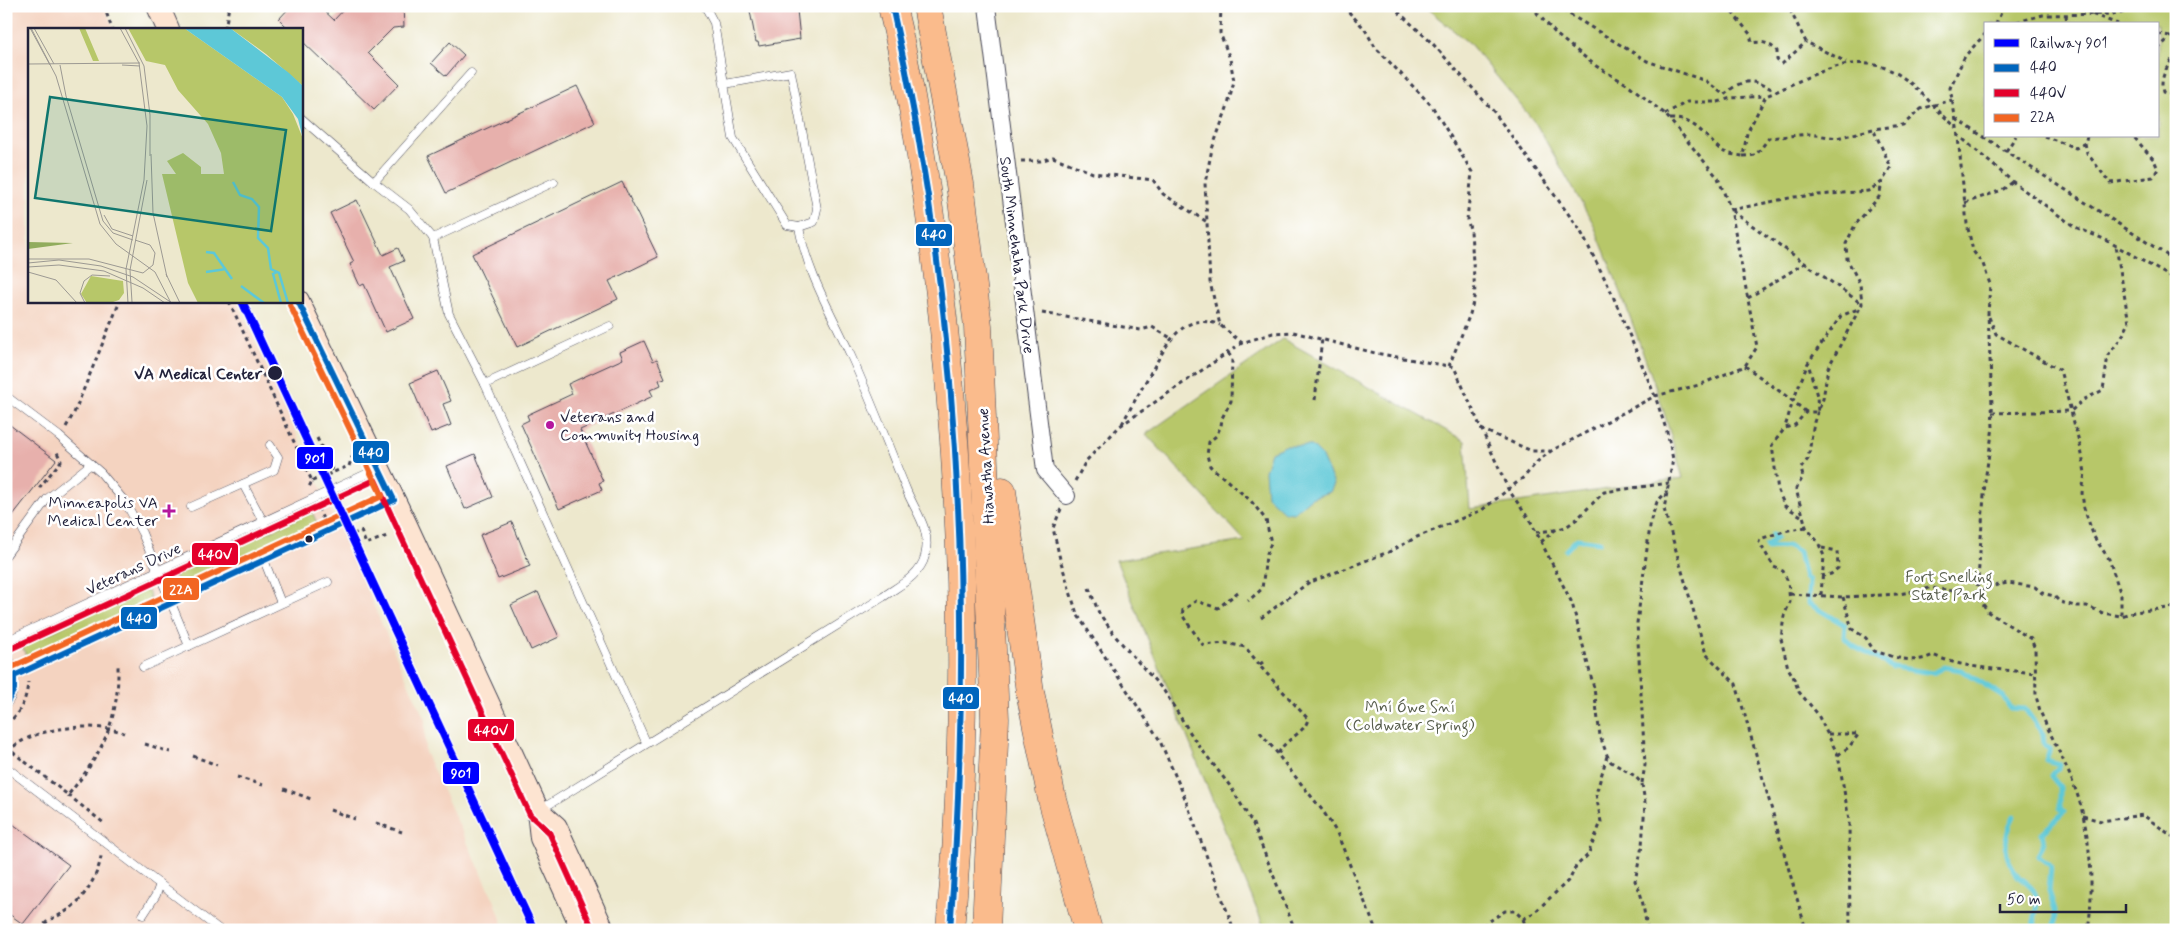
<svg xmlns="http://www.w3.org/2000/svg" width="2182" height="936" font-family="Mynerve,sans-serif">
<rect width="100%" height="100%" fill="#fff"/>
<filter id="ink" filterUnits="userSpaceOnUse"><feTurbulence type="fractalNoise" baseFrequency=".02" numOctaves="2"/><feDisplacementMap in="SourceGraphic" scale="10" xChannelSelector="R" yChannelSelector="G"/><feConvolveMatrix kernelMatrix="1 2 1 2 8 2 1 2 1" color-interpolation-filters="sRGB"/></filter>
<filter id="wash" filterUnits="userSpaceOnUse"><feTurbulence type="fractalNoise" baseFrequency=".0096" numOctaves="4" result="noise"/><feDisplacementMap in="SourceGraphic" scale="20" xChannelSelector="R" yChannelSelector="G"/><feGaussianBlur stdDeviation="1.12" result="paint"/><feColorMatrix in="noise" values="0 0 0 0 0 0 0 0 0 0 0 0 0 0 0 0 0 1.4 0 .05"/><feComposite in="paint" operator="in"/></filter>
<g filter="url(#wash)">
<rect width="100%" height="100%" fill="#ede8cd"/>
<polygon fill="#f4d3c0" points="6,6 104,6 114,29 29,29 29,301 237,301 425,720 425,752 495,902 505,930 6,930"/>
<g fill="#b7c769" stroke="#6c7452" fill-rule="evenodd">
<path d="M1424,6H2176V930H1265L1116,560L1245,541L1146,434L1283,339L1465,441L1470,509L1683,478L1661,402L1622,295L1593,223L1536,124L1471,45ZM1986,24H2158V136H1986Z"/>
<polygon points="312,512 317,523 184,586 176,582 175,576 178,573"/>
<polygon points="140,590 149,592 150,598 148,603 27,658 22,646"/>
</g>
<polygon fill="#5dc8d7" stroke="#407589" points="1285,446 1312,446 1321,455 1334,484 1330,492 1311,498 1294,513 1284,512 1267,496 1265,471 1271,452"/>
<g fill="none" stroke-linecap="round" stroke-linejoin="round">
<g stroke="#5dc8d7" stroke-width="5">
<polyline points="1772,535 1777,538 1766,545 1767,548 1789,546 1799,552 1805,578 1809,580 1808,603 1845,625 1844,637 1853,646 1893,667 1933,673 1944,667 1961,670 2003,696 2010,708 2025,709 2043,734 2044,744 2050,750 2046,760 2060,764 2059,767 2052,774 2052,777 2060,787 2060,808 2064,812 2042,833 2044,842 2038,856 2051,866 2049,891 2055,910 2054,930"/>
<polyline points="1566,550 1577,539 1600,542"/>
<path d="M2014,816C2003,837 2002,858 2019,877C2024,882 2031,885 2035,893C2041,905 2031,916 2036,930"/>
</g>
</g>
<g id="blocks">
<g fill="#e7b0ac">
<polygon points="291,6 319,6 334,20 347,6 403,6 404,27 393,28 368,53 399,84 374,110 301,40 301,29 289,29 279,19"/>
<polygon points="749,6 793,6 794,10 797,10 800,39 759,46 758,42 756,42"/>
<polygon points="450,42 464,55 446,76 431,63"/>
<polygon points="577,86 595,122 446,193 428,156"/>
<polygon points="622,182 658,257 609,281 618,299 517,347 472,254"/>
<polygon points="357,200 383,255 398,248 404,261 390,267 414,319 386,332 364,284 360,286 350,264 354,262 330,213"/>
<polygon points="644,341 653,361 657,359 665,378 659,380 661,385 650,390 653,396 580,430 603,481 599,483 602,490 559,509 521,424 529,420 527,415 572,394 568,384 623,359 620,352"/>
<polygon points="438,371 451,401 443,404 451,425 431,433 410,383"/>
<polygon points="6,422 56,460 6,524"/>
<polygon points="475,454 493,497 465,509 447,466"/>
<polygon points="512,522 530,566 498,579 480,535"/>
<polygon points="538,592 559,637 531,650 511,605"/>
<polygon points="6,819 69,865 23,924 6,912"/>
</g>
</g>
</g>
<g filter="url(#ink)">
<use href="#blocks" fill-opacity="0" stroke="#404051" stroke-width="1"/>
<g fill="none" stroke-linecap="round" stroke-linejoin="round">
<g stroke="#404051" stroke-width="9">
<g id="lane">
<polyline points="705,6 714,23 733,138 787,225 799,227 814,222 817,209 791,72 725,84"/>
<polyline points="301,118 374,182 409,209 433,238 449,314 485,384 646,742"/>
<polyline points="374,182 471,73"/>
<polyline points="433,238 554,182"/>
<polyline points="485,384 610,326"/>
<polyline points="6,396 59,436 101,473 126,503 142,533 189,646"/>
<polyline points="243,484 264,523"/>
<polyline points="191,507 274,470 278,457 270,445"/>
<polyline points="6,555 47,499 91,464"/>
<polyline points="264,560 281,603"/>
<polyline points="6,641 377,469"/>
<path d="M6,653C16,669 18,690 6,705"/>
<polyline points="143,667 328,582"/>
<polyline points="14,676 392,501"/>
<polyline points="6,767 220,930"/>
<path d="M540,810L883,597C898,586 920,576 925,556C932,529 915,512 906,489C888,445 871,400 851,356C832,314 807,273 799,227"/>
<polyline points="143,915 156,895 160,884"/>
</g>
</g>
<g stroke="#404051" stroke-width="18">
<polyline id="street" points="987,6 1045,470 1067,496"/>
</g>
<g stroke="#404051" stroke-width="24">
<g id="secondary">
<polyline points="158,6 168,29"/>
<polyline points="298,301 406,525 538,811 541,838 583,930"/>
<polyline points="538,811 556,827 603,930"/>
</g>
</g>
<g stroke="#404051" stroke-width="29">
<g id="highway">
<path d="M892,6C911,85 923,165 934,245C964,471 971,702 950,930"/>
<polyline points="927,6 960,184 978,326 995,719 986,930"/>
<polyline points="1002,491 1030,692 1052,799 1088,930"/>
</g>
</g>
<g stroke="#404051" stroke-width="3" stroke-dasharray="4 4" stroke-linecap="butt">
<polyline points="104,6 112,29"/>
<polyline points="1221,6 1220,33 1230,59 1234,81 1228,105 1212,149 1205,183 1210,282 1220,325 1242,343"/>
<polyline points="1343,6 1364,28 1375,47 1432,106 1472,172 1467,220 1471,231 1475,294 1470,314 1449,366"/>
<polyline points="1392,6 1432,43 1494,112 1580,230 1610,289 1655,396 1667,432 1673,459 1664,509 1706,654 1736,684 1806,930"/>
<path d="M1556,6L1647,61L1706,81L1724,95C1745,76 1752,80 1776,91"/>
<path d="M1727,6L1750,34L1752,43C1763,41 1769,43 1777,51V60L1782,64L1806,42"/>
<polyline points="1797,6 1790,10 1806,42 1846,62"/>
<polyline points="2079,6 2094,15 2118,24"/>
<polyline points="2066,15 2067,24"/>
<polyline points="1996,24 2004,6"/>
<polyline points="2009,24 2043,15 2119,14 2138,6"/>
<polyline points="225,29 229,6"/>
<path d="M1986,33L1965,56L1950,88L1957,127L1967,224L1973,251L1983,264L1990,284L1988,314L1993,427L1985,481L1977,594L1988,612L2031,639L2035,649L2036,696L2040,711C2052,739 2074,778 2081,807C2091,846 2094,890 2088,930"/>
<polyline points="2158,34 2176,37"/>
<polyline points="2158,49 2171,36"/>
<path d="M2176,53C2168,66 2159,77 2163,92L2176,96"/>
<polyline points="1665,114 1687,102 1718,102 1731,98 1765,96"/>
<path d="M1670,119C1695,118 1703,135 1721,150C1726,154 1736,155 1743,156L1747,133L1766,96C1814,76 1860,42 1909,82C1926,96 1939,113 1956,127"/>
<polyline points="1956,119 2176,261"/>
<polyline points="1957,134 2013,182 2075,227 2106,240 2176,280"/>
<polyline points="2044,136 2076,148 2085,143 2087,136"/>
<polyline points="2085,143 2087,153 2110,183 2153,177 2158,169 2154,160 2133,136"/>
<polyline points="2006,151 2016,136"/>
<polyline points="1743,156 1756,155 1769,138 1809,134 1837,138 1873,129 1903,125 1921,109 1952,100"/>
<polyline points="1021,161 1040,161 1053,157 1093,173 1153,180 1163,194 1207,222"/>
<polyline points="1965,203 2002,190 2013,182"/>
<polyline points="1731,210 1794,197 1868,191 1882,182 1891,167 1873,129"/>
<polyline points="1732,211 1862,304"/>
<polyline points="1748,298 1805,263"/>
<polyline points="229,301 312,481 309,487"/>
<polyline points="1042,313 1141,330 1152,327 1171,338"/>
<polyline points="1989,317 1996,334 2060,370 2081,449 2085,473 2082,493 2084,508 2094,537 2109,559 2121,595 2121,616"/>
<polyline points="1228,353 1232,358 1231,401 1222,418 1221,426 1216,436 1209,442 1207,455 1210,466 1251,501 1266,520 1271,543 1266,556 1262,589 1248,601"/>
<polyline points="1745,366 1793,401 1785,427"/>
<polyline points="1315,400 1322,339"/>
<polyline points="1806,412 1793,401 1808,363 1841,316 1858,309"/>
<polyline points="1992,413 2071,411 2083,400 2103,390 2108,355 2122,337 2129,323 2116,246"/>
<path d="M1122,424C1131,407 1141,390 1151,372C1167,345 1182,310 1220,325"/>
<polyline points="66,427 74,413 120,301"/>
<polyline points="1481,429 1532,451 1550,451"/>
<polyline points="317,438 333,472"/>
<polyline points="312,481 349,466 352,457"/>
<path d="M1075,481L1086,461L1120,426L1242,343L1273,333L1293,332L1375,353L1454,367L1508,489L1531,522L1572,603L1594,688L1600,736L1607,755L1611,762L1635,776L1642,784L1645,803L1642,846L1635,881C1644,896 1643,913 1648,930"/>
<polyline points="39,488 61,461 56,450"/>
<polyline points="318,508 323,519"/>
<polyline points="1061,509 1053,528 1060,559 1077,614 1159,739 1183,793 1234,930"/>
<polyline points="1801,516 1785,506 1778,491 1772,445 1785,428 1795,425 1806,412 1818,412 1817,396 1808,363"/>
<polyline points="1806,527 1784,531 1760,539 1759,542 1774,567 1783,571 1788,582 1790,602 1784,616 1781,639 1788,668 1793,676 1799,692 1817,713 1838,755 1849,820 1850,930"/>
<polyline points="6,531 11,525"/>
<polyline points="1536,532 1555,530"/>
<polyline points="353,534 361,531 366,544 387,536"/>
<polyline points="1541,542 1555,530 1566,527 1577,519 1604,492 1669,483"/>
<polyline points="1821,576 1831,574 1838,568 1837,551 1822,548"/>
<polyline points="1089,588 1099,613 1116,637 1164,691 1196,742 1230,786 1253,824 1295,930"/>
<polyline points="1238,592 1218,608 1196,601 1183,610 1182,615 1203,645 1225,643 1245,647 1259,664"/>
<polyline points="1790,594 1843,597 1899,594 1931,588 1977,594 1988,587 2008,583 2035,587 2042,593 2054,596 2060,602 2075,606 2087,606 2103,613 2121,616 2134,612 2176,607"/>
<polyline points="1821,595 1824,556 1818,542 1806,527 1796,489 1803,477 1801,468 1808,459 1814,422 1823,399 1828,368 1862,304 1860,284 1847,259 1846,244 1855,225 1879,197 1882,182"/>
<path d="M1843,597L1852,629L1866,638L1874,651C1895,657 1913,665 1933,655C1964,669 2001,669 2035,673"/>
<polyline points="1261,618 1308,583 1391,551 1417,537 1482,510 1524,477 1538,461 1551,451 1655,396 1699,385 1745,366 1757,347 1731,210 1718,178 1665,114 1630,86 1596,66 1557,35 1537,13 1537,6"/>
<path d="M1263,662L1259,665L1308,719C1305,734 1283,739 1278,755L1323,811L1337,833L1376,930"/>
<path d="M6,724C20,715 27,698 28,682"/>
<polyline points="1260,732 1278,754"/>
<polyline points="1828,734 1858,734"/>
<polyline points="145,744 170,752"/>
<path d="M6,747L68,795C102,754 119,721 118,666"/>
<path d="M8,752C29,727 95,721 124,733"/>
<polyline points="1838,755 1849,747 1858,735"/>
<polyline points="193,756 217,765"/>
<polyline points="237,777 263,785"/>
<polyline points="1642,783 1645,765 1637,623 1651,519 1657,502 1667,491"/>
<polyline points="284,789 311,799"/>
<polyline points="68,795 105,824"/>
<polyline points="330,810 355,819"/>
<polyline points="2083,816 2101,821 2143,815 2176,839"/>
<polyline points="376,823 402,832"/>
<polyline points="1523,919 1534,913 1570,879 1576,866 1588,855 1601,822 1596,794 1607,756"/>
<polyline points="6,922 16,930"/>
<path d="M39,930C49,917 57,918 68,910C84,899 99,874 101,856"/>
<polyline points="1476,930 1505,911 1515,911 1523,919 1527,930"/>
</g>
<use href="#lane" stroke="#fff" stroke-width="8"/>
<use href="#street" stroke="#fff" stroke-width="16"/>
<use href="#secondary" stroke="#fde4d1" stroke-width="22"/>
<use href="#highway" stroke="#fabb8c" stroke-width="28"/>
<g stroke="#fff" stroke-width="10">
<g id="bus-1">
<path d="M892,6C961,308 974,622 950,930"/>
<polyline points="6,704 14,689 14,676 394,500 298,301"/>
</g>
</g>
<g stroke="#fff" stroke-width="10">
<polyline id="bus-2" points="10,649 375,480 530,815 549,832 593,930"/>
</g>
<g stroke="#fff" stroke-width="10">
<polyline id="bus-3" points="6,672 10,668 382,496 290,305"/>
</g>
<use href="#bus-1" stroke="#0065bd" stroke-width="6"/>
<use href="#bus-2" stroke="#e4002b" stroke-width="6"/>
<use href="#bus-3" stroke="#f26522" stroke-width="6"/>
<g stroke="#fff" stroke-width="11">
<polyline id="rail-1" points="242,301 534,930"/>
</g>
<use href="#rail-1" stroke="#00f" stroke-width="8"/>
</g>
</g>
<g fill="#22223b" stroke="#fff" stroke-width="2">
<circle cx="275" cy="373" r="8"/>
<circle cx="309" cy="539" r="4.5"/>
</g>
<g fill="#b5179e" stroke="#fff" stroke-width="2">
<circle cx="550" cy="425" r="5"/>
<path d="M166.5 503.5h5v5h5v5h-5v5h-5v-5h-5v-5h5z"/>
</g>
<g text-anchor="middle" stroke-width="5" stroke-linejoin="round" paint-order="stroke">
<g font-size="16" fill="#22223b" stroke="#fff">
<text transform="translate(1018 255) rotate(83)" y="6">South Minnehaha Park Drive</text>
<text transform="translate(985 466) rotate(-93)" y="6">Hiawatha Avenue</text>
<text transform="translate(133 568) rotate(-25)" y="6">Veterans Drive</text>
</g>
<g font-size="16" font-weight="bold" fill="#22223b" stroke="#fff" text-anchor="end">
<text x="262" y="379">VA Medical Center</text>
</g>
<g font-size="16" fill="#22223b" stroke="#fff" text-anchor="start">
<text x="560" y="422">Veterans and<tspan x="560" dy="18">Community Housing</tspan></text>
<text x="158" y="508" text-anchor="end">Minneapolis VA<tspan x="158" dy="18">Medical Center</tspan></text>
</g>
<g font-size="16" fill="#565c4b" stroke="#fff">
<text x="1949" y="582">Fort Snelling<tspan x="1949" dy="18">State Park</tspan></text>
<text x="1410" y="712">Mní Ówe Sní<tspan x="1410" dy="18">(Coldwater Spring)</tspan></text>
</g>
</g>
<g transform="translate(28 28)">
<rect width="275" height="275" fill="#ede8cd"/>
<path d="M51,0H57L71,33H65ZM100,0H156L254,69L265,86L275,111V275H170L160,255L134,146H148L139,133L155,125L173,139V146H196L193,125L180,96L150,62L137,37L118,33ZM202,0H275V58L238,26ZM63,248L95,253L96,265L91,272L82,275H59L53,266Z" fill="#b7c769"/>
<path d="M0,214L45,215L0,221Z" fill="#91ac5d"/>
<path d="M156,0H202L261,45L275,58V111L270,91L254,69Z" fill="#5dc8d7"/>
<path fill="none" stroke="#5dc8d7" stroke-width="2.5" d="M205,154L212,167L224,171L231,179L230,210L240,220L243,241L251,245L260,275M178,224L186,225L204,251M178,244L198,241M249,244L245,246L253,275M213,258L236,275"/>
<path fill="none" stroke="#9c9993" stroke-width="1" d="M2,0L22,37M3,0L28,48L72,196L88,216L127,244L143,275M6,0L26,36M92,0L111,35L119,98L116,152L98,241L100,275M97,0L116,38L122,87V128M0,36L112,35M32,37L38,68L75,193L85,205L105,212M94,37L112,38M123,126L125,185L139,249M76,187L84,201L105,208M0,231H61L115,245L125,237L127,225L122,217L107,212M0,235L31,232L73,238L105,249L144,275M0,239L31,237L76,243L115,260L137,275M0,244L28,252L49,275M138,246L152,275M104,274L102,242L119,152M57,275L52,265L56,253L64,247L82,248"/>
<path fill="#0f766e" fill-opacity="0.15" stroke="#0f766e" stroke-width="2.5" d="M22,69L258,102L243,203L7,170Z"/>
<rect width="275" height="275" fill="none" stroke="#22223b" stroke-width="2.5"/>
</g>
<g stroke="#fff" stroke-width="2">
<rect x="915" y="223" width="38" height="24" rx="5" fill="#0065bd"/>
<rect x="352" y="440" width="38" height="24" rx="5" fill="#0065bd"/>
<rect x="296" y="446" width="38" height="24" rx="5" fill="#00f"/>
<rect x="191" y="542" width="48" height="24" rx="5" fill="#e4002b"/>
<rect x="162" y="577" width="38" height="24" rx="5" fill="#f26522"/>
<rect x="120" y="606" width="38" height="24" rx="5" fill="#0065bd"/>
<rect x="942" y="686" width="38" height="24" rx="5" fill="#0065bd"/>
<rect x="467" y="718" width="48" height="24" rx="5" fill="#e4002b"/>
<rect x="442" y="761" width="38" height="24" rx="5" fill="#00f"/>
</g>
<g font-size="14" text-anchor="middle" font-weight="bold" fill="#fff">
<text x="934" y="239">440</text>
<text x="371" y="457">440</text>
<text x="315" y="463">901</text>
<text x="215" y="559">440V</text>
<text x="181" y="594">22A</text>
<text x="139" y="623">440</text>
<text x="961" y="703">440</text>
<text x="491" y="735">440V</text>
<text x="461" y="778">901</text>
</g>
<rect width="2182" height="936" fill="none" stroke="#fff" stroke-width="25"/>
<rect x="1984" y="22" width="175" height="115" fill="#ffffff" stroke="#a7a7b1"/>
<rect x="1994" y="39" width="25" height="8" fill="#0000ff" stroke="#a7a7b1"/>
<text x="2030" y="48" font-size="15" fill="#22223b">Railway 901</text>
<rect x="1994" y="64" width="25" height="8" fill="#0065bd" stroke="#a7a7b1"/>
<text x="2030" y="72" font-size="15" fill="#22223b">440</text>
<rect x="1994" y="89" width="25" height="8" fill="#e4002b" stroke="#a7a7b1"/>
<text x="2030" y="98" font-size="15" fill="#22223b">440V</text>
<rect x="1994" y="114" width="25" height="8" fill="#f26522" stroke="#a7a7b1"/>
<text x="2030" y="122" font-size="15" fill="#22223b">22A</text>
<path d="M2000 904v8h126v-8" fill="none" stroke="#22223b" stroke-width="2.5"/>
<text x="2007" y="904" font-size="15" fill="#22223b" stroke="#ffffff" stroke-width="4" paint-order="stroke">50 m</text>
</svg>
